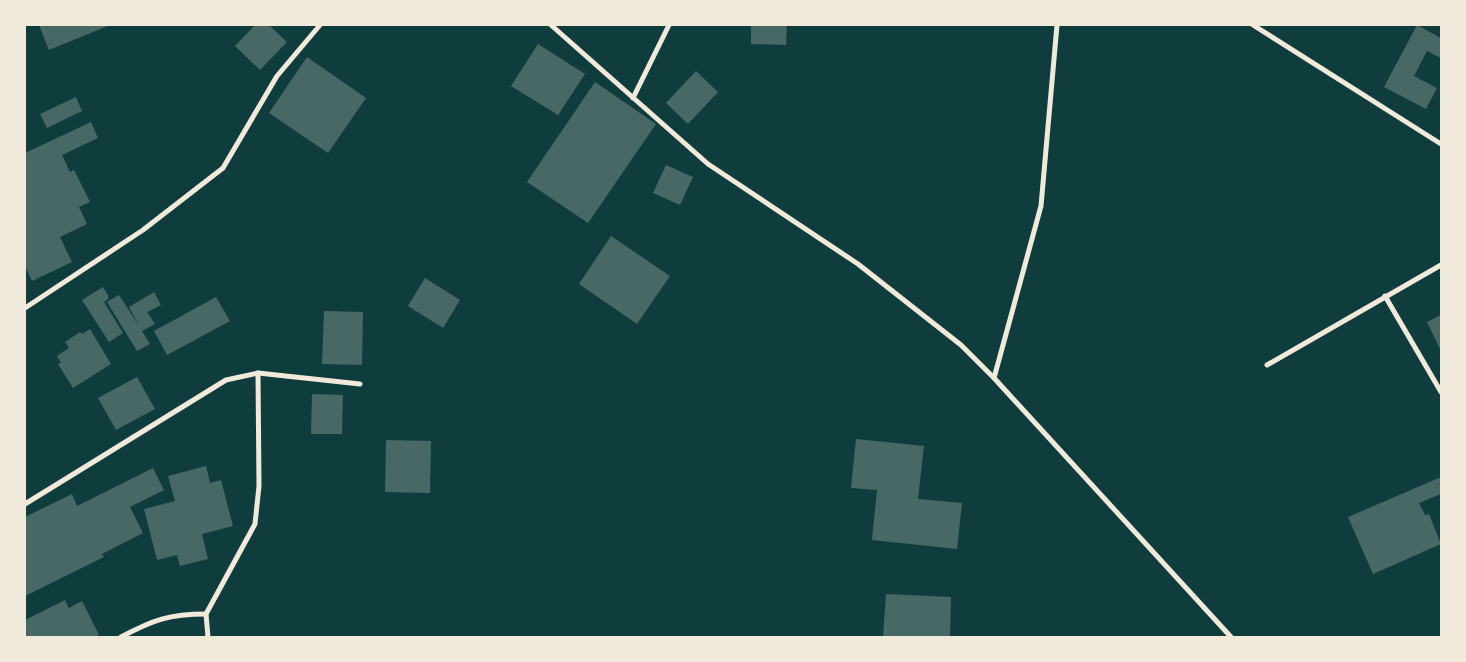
<svg xmlns="http://www.w3.org/2000/svg" width="1466" height="662" font-family="'Open Sans',sans-serif">
<rect width="100%" height="100%" fill="#0f3d3e"/>
<g fill="#486865">
<polygon points="39,25 110,25 49,50"/>
<polygon points="255,25 269,25 287,42 260,70 235,46"/>
<polygon points="751,25 787,25 786,45 751,44"/>
<polygon points="1417,25 1441,38 1441,58 1427,51 1414,76 1437,88 1426,109 1384,87"/>
<polygon points="538,44 585,74 558,115 511,86"/>
<polygon points="307,57 366,98 328,153 269,113"/>
<polygon points="696,71 718,92 688,124 666,103"/>
<polygon points="595,82 656,124 588,223 527,182"/>
<polygon points="76,97 82,111 47,128 40,114"/>
<polygon points="91,122 98,138 62,155 70,172 74,170 90,202 79,207 87,224 60,237 72,262 32,281 25,266 25,153"/>
<polygon points="666,165 693,177 680,205 653,193"/>
<polygon points="611,236 670,276 637,324 579,284"/>
<polygon points="425,278 460,300 443,328 408,306"/>
<polygon points="103,287 108,295 108,299 104,302 123,333 109,342 82,300"/>
<polygon points="154,292 161,305 147,312 155,324 142,331 150,344 137,351 107,302 119,295 139,326 129,307"/>
<polygon points="216,297 230,321 167,355 154,331"/>
<polygon points="324,311 363,312 362,365 322,364"/>
<polygon points="1441,315 1441,351 1427,322"/>
<polygon points="90,329 111,364 73,388 58,364 61,363 57,356 69,348 65,342 80,332 82,334"/>
<polygon points="137,377 155,409 116,430 98,398"/>
<polygon points="312,394 343,395 342,434 311,434"/>
<polygon points="856,439 924,446 918,499 962,503 957,549 872,540 877,490 851,488"/>
<polygon points="386,440 431,441 430,493 385,492"/>
<polygon points="206,466 210,483 221,480 233,526 202,534 208,559 180,566 177,555 157,560 144,509 175,501 168,476"/>
<polygon points="153,468 164,490 130,507 143,533 102,554 104,557 25,596 25,517 72,494 77,506"/>
<polygon points="1441,477 1441,494 1419,503 1425,515 1429,514 1441,544 1373,574 1348,517"/>
<polygon points="886,594 951,597 950,637 883,637"/>
<polygon points="65,600 69,608 82,601 99,635 95,637 25,637 25,620"/>
</g>
<g fill="none" stroke-linecap="round" stroke-linejoin="round">
<g stroke="#f1e9da" stroke-width="5">
<polyline points="551,25 708,164 858,264 961,345 994,378 1231,637"/>
<polyline points="1253,25 1441,144"/>
<polyline points="633,98 669,25"/>
<polyline points="1385,296 1441,392"/>
<polyline points="25,308 143,230 223,168 277,76 320,25"/>
<polyline points="1267,365 1441,265"/>
<polyline points="994,378 1041,206 1057,25"/>
<polyline points="25,504 226,380 258,373 360,384"/>
<path d="M121,637C153,620 169,614 206,614"/>
<polyline points="208,637 206,614 255,524 259,486 258,373"/>
</g>
</g>
<rect width="1466" height="662" fill="none" stroke="#f1e9da" stroke-width="52"/>
</svg>
